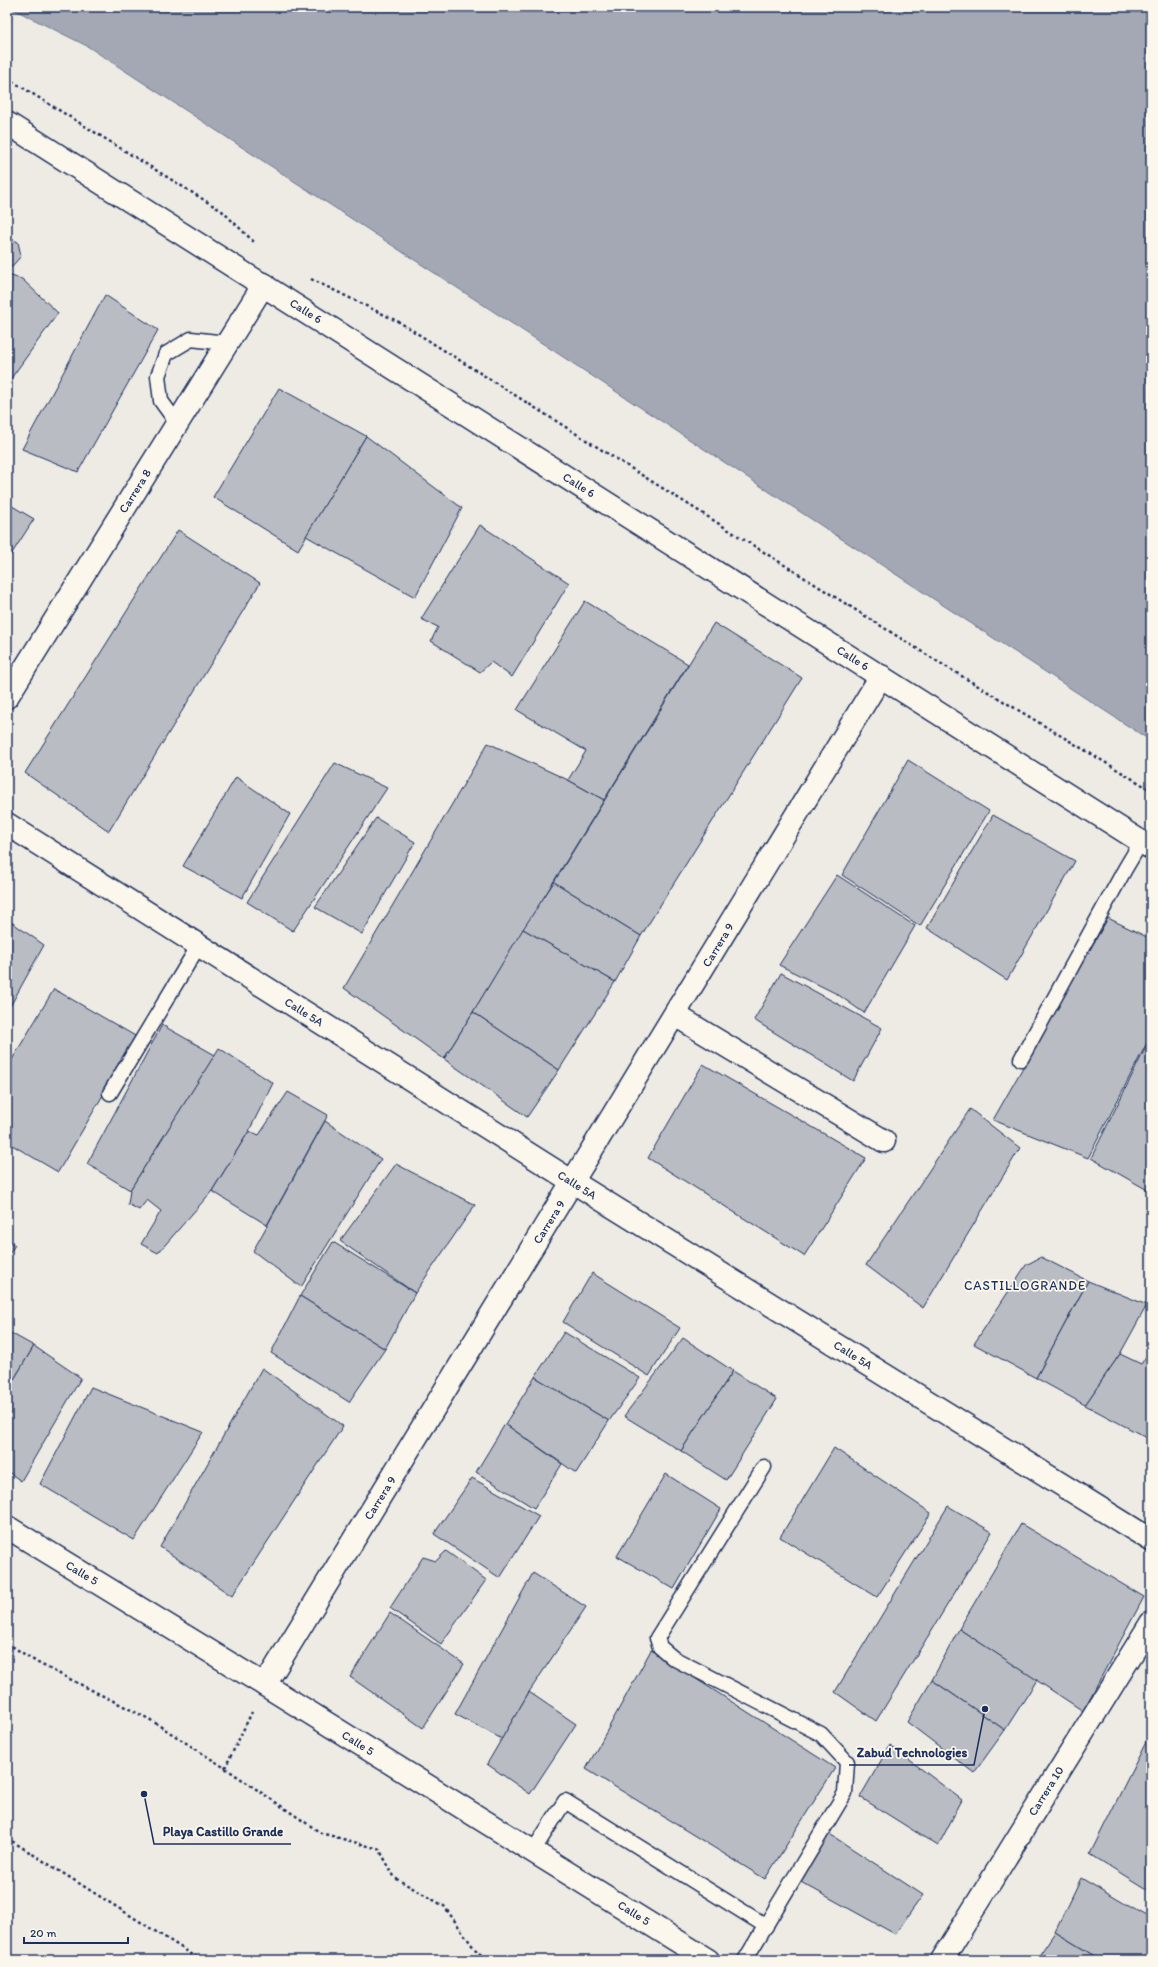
<svg xmlns="http://www.w3.org/2000/svg" width="1158" height="1967" font-family="Itim,sans-serif">
<rect width="100%" height="100%" fill="#eeebe4"/>
<filter id="ink" filterUnits="userSpaceOnUse"><feTurbulence type="fractalNoise" baseFrequency=".025" numOctaves="2"/><feDisplacementMap in="SourceGraphic" scale="8" xChannelSelector="R" yChannelSelector="G"/><feConvolveMatrix kernelMatrix="1 2 1 2 8 2 1 2 1" color-interpolation-filters="sRGB"/></filter>
<g filter="url(#ink)">
<polygon fill="#a3a8b4" stroke="#6d7892" points="9,7 1151,7 1151,741 87,46"/>
<g fill="#b9bcc3" stroke="#1b2f5e">
<polygon points="7,237 18,242 21,256 7,272"/>
<polygon points="7,275 22,279 58,313 7,384"/>
<polygon points="105,295 158,330 78,472 22,449"/>
<polygon points="279,388 366,436 298,550 213,497"/>
<polygon points="366,436 462,508 415,597 306,536"/>
<polygon points="7,503 34,519 7,561"/>
<polygon points="480,525 569,583 512,677 491,662 480,672 431,641 438,627 421,619"/>
<polygon points="178,530 260,583 109,831 25,773"/>
<polygon points="585,601 688,664 604,800 568,780 586,751 517,710"/>
<polygon points="714,623 802,678 641,936 554,882"/>
<polygon points="488,743 568,780 604,800 444,1059 344,988"/>
<polygon points="908,760 989,811 920,926 842,875"/>
<polygon points="335,763 387,788 293,931 247,902"/>
<polygon points="236,777 290,814 242,898 183,866"/>
<polygon points="993,815 1075,861 1007,980 927,928"/>
<polygon points="376,818 415,842 362,934 315,907"/>
<polygon points="837,875 915,926 864,1013 837,994 779,965"/>
<polygon points="554,882 641,936 615,982 523,929"/>
<polygon points="1108,918 1151,939 1151,1035 1088,1158 993,1120"/>
<polygon points="7,919 44,945 7,1012"/>
<polygon points="523,929 615,982 559,1070 473,1012"/>
<polygon points="781,973 882,1028 853,1081 754,1020"/>
<polygon points="54,989 137,1037 58,1172 7,1142 7,1068"/>
<polygon points="473,1012 559,1070 527,1117 444,1059"/>
<polygon points="162,1025 215,1055 130,1190 87,1164"/>
<polygon points="1151,1037 1151,1192 1091,1158"/>
<polygon points="219,1048 273,1083 249,1131 212,1191 158,1253 141,1244 161,1211 147,1200 139,1210 128,1204 130,1190"/>
<polygon points="703,1064 866,1158 804,1256 648,1158"/>
<polygon points="288,1092 328,1115 267,1225 212,1191 249,1131 259,1135"/>
<polygon points="970,1109 1020,1148 923,1308 866,1265"/>
<polygon points="325,1121 381,1159 301,1287 253,1251"/>
<polygon points="396,1164 475,1205 415,1293 340,1241"/>
<polygon points="7,1240 15,1245 7,1257"/>
<polygon points="333,1242 415,1293 385,1349 300,1296"/>
<polygon points="1041,1257 1088,1281 1036,1378 974,1344 1026,1265"/>
<polygon points="592,1273 680,1328 649,1376 563,1322"/>
<polygon points="1088,1281 1147,1305 1120,1354 1085,1405 1036,1378"/>
<polygon points="300,1296 385,1349 349,1402 271,1353"/>
<polygon points="7,1331 34,1346 7,1391"/>
<polygon points="564,1332 640,1378 609,1421 535,1377"/>
<polygon points="683,1338 733,1371 681,1451 624,1416"/>
<polygon points="34,1346 81,1378 21,1481 7,1471 7,1391"/>
<polygon points="1151,1349 1151,1440 1085,1405 1120,1354 1141,1364"/>
<polygon points="262,1368 343,1426 232,1596 160,1547"/>
<polygon points="733,1371 777,1399 726,1480 681,1451"/>
<polygon points="535,1377 609,1421 576,1473 505,1424"/>
<polygon points="91,1387 203,1432 134,1540 40,1484"/>
<polygon points="505,1424 562,1464 534,1508 476,1472"/>
<polygon points="834,1448 931,1513 877,1597 780,1537"/>
<polygon points="666,1474 721,1509 674,1589 617,1556"/>
<polygon points="472,1478 539,1516 500,1578 434,1534"/>
<polygon points="948,1506 992,1532 876,1721 835,1692"/>
<polygon points="1021,1524 1144,1597 1083,1711 959,1629"/>
<polygon points="446,1551 486,1580 441,1644 390,1608 423,1557 436,1561"/>
<polygon points="533,1573 586,1607 529,1692 502,1739 455,1714"/>
<polygon points="390,1613 464,1664 423,1728 350,1677"/>
<polygon points="959,1629 1037,1680 1005,1730 932,1680"/>
<polygon points="651,1650 835,1768 765,1879 586,1769"/>
<polygon points="932,1680 1005,1730 974,1773 907,1722"/>
<polygon points="529,1692 576,1724 530,1794 487,1764"/>
<polygon points="1151,1732 1151,1892 1090,1854"/>
<polygon points="890,1745 962,1800 938,1846 860,1797"/>
<polygon points="825,1831 923,1895 895,1934 797,1880"/>
<polygon points="1081,1878 1151,1919 1151,1954 1147,1960 1101,1960 1055,1932"/>
<polygon points="1055,1932 1101,1960 1036,1960"/>
</g>
<g fill="none" stroke-linecap="round" stroke-linejoin="round">
<g stroke="#1b2f5e" stroke-width="17">
<g id="service">
<polyline points="177,423 161,401 158,376 166,354 191,339 226,343"/>
<polyline points="1021,1059 1125,869 1141,842"/>
<polyline points="110,1093 199,945"/>
<polyline points="533,1851 565,1801 766,1926"/>
<polyline points="745,1960 845,1793 847,1762 821,1734 673,1658 660,1647 657,1638 764,1467"/>
</g>
</g>
<g stroke="#1b2f5e" stroke-width="25">
<g id="minor">
<polyline points="7,697 264,284"/>
<polyline points="7,824 573,1182 1151,1540"/>
<polyline points="675,1015 884,1141"/>
<polyline points="265,1685 881,676"/>
<polyline points="942,1960 1151,1623"/>
</g>
</g>
<g stroke="#1b2f5e" stroke-width="25">
<g id="tertiary">
<polyline points="7,123 1151,848"/>
<polyline points="7,1527 265,1685 708,1960"/>
</g>
</g>
<g stroke="#1b2f5e" stroke-width="2.5" stroke-dasharray="3 3" stroke-linecap="butt">
<polyline points="7,78 222,211 254,242"/>
<polyline points="311,279 399,322 935,660 1151,790"/>
<polyline points="7,1643 38,1663 149,1719 225,1768 321,1833 379,1849 395,1878 444,1906 474,1948 486,1960"/>
<polyline points="225,1768 252,1712"/>
<polyline points="7,1838 201,1960"/>
</g>
<use href="#service" stroke="#fbf7ec" stroke-width="14"/>
<use href="#minor" stroke="#fbf7ec" stroke-width="22"/>
<use href="#tertiary" stroke="#fbf7ec" stroke-width="22"/>
</g>
</g>
<g text-anchor="middle" stroke-width="3.5" stroke-linejoin="round" paint-order="stroke">
<g font-size="12" fill="#1b2f5e" stroke="#fbf7ec">
<text transform="translate(306 311) rotate(32)" y="4">Calle 6</text>
<text transform="translate(579 485) rotate(32)" y="4">Calle 6</text>
<text transform="translate(135 491) rotate(-58)" y="4">Carrera 8</text>
<text transform="translate(853 658) rotate(32)" y="4">Calle 6</text>
<text transform="translate(718 945) rotate(-59)" y="4">Carrera 9</text>
<text transform="translate(304 1012) rotate(32)" y="4">Calle 5A</text>
<text transform="translate(577 1185) rotate(32)" y="4">Calle 5A</text>
<text transform="translate(549 1222) rotate(-58)" y="4">Carrera 9</text>
<text transform="translate(853 1355) rotate(32)" y="4">Calle 5A</text>
<text transform="translate(380 1498) rotate(-58)" y="4">Carrera 9</text>
<text transform="translate(82 1573) rotate(31)" y="4">Calle 5</text>
<text transform="translate(358 1743) rotate(32)" y="4">Calle 5</text>
<text transform="translate(1046 1791) rotate(-58)" y="4">Carrera 10</text>
<text transform="translate(634 1913) rotate(32)" y="4">Calle 5</text>
</g>
<g font-size="13" letter-spacing="1" fill="#1b2f5e" stroke="#fbf7ec">
<text x="1025" y="1290">CASTILLOGRANDE</text>
</g>
</g>
<path fill="none" stroke="#1b2f5e" stroke-width="1.5" d="M985 1709L974 1765H849M144 1794L154 1844H291"/>
<g fill="#1b2f5e" stroke="#fbf7ec" stroke-width="1.5">
<circle cx="985" cy="1709" r="4"/>
<circle cx="144" cy="1794" r="4"/>
</g>
<g font-size="13" text-anchor="middle" font-weight="bold" fill="#1b2f5e" stroke="#fbf7ec" stroke-width="3.5" stroke-linejoin="round" paint-order="stroke">
<text x="912" y="1757">Zabud Technologies</text>
<text x="223" y="1836">Playa Castillo Grande</text>
</g>
<rect width="1158" height="1967" fill="none" stroke="#fbf7ec" stroke-width="24"/>
<rect x="12" y="12" width="1134" height="1943" fill="none" stroke="#1b2f5e" stroke-width="1.5" filter="url(#ink)"/>
<path d="M24 1937v6h104v-6" fill="none" stroke="#1b2f5e" stroke-width="2"/>
<text x="30" y="1937" font-size="12" fill="#1b2f5e" stroke="#fbf7ec" stroke-width="3" paint-order="stroke">20 m</text>
</svg>
